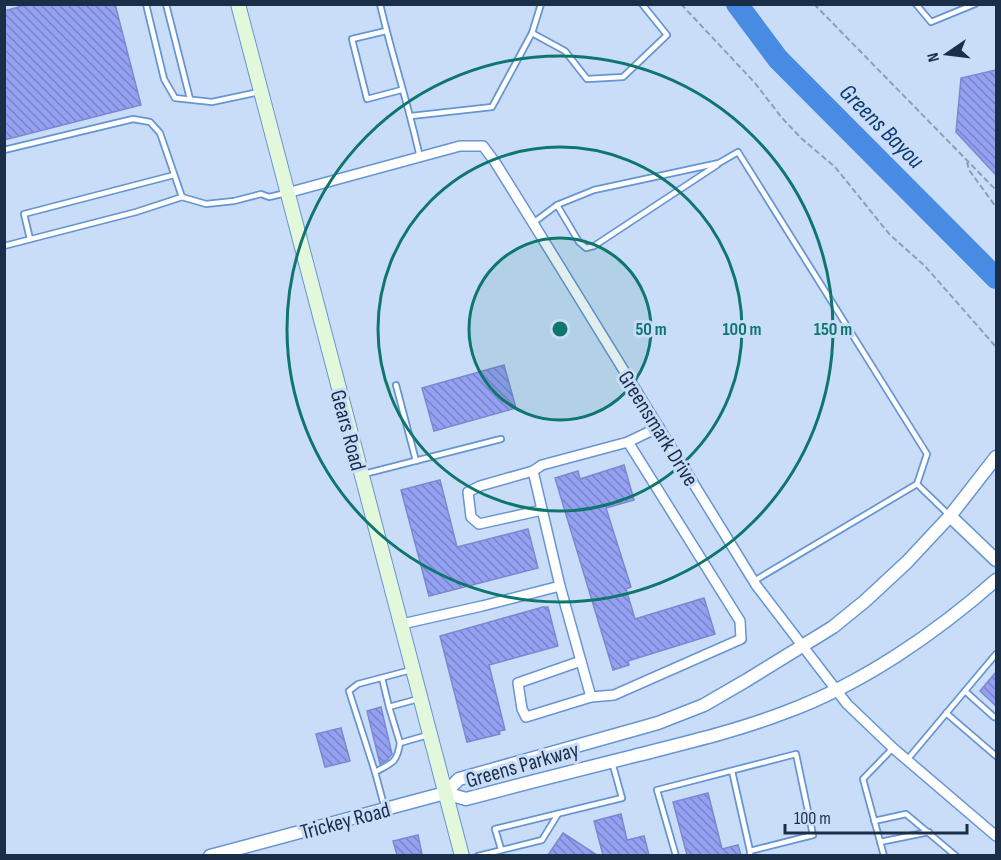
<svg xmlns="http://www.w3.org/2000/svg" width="1001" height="860" font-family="'Sofia Sans Condensed',sans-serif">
<defs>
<pattern id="building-back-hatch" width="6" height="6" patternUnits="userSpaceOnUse" patternTransform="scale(1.5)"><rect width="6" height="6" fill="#94a1f3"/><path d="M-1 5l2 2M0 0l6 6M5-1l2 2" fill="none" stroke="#7884c7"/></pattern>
</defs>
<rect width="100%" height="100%" fill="#c9ddf8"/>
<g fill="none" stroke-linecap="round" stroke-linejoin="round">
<polyline stroke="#488be3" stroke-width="22" points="737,4 778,59 996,278"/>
</g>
<g fill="url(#building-back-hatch)" stroke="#7c88ce" stroke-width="1.5">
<polygon points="29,4 115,4 141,105 4,140 4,11"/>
<polygon points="996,70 996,175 956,132 961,78"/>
<polygon points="504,365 516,408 434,431 422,388"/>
<polygon points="624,465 634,500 606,508 631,587 626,589 635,619 704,598 715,634 628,661 629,665 613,670 555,478 578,471 580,479"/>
<polygon points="440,480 457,547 528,529 538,568 429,596 401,490"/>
<polygon points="543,607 548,607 558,646 489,665 505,730 499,731 500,734 467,742 440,636"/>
<polygon points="996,672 996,706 980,691"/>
<polygon points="381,707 392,754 387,760 380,764 367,711"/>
<polygon points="341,728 350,761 325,767 316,734"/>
<polygon points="708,793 722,849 738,845 741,855 687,855 673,802"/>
<polygon points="621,814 627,840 644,836 649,855 603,855 594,821"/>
<polygon points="563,833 597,855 548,855"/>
<polygon points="418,835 422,854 397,855 393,841"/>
</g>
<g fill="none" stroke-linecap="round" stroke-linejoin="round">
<g stroke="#6695d3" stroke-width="8">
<g id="service">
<polyline points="146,4 164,79 175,98 212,102 259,92"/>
<polyline points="166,4 190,99"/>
<path d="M380,4C392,56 409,106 420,158"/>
<polyline points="916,4 931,22 975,4"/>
<polyline points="386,31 352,39 367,99 401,90"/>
<polyline points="532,33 565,51 587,79 623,77 667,35 642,4"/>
<polyline points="411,116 492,107 532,33 541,4"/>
<polyline points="4,150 133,119 150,122 160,133 182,197"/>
<polyline points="557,205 579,242 586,248 594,246 717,165"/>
<polyline points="533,223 557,205 594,190 719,163 738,152 927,454 917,484 948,514"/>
<polyline points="30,239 24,214 174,175"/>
<polyline points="4,246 136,212 182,197 206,204 234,201 261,194 269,197 286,193"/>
<polyline points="396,385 416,461"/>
<polyline points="364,474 501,439"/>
<polyline points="754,581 917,484"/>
<polyline points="382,678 389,707"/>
<polyline points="965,691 994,717"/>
<polyline points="418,699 389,707 400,743 428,735"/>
<polyline points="946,713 996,756"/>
<polyline points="907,760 996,654"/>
<polyline points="732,771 750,851"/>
<polyline points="375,772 349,691 358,684 411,670"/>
<path d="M385,809L375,772C392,763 397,763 400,743"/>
<polyline points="874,821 906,814 956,856"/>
<polyline points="880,842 929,832"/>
<polyline points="501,849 495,829 622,798 612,762"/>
<polyline points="478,856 542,840 558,814"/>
<polyline points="676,856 657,790 796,754 813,835 750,851 750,856"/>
<polyline points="884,856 863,779 893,748"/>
</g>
</g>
<g stroke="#6695d3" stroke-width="12">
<g id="minor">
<polyline points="287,193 460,146 483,146 495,162 533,223 756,585 847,704 893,748 996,836"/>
<polyline points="533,471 480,486 468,492 471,517 479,524 542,510"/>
<polyline points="560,586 533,471 542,465 628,442"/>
<polyline points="402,624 482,606 560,586 591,697 614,695 741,639 740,621 628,442 659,427"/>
<polyline points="581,661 518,683 522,709 526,717 591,697"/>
</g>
</g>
<g stroke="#6695d3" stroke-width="15">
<g id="tertiary">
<polyline points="950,516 996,560"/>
<polyline points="445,793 459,779 658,723 704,705 747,680 833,627 865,601 907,562 950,516 996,457"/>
<path d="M210,856L445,793L466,799C522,784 578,770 634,756C685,743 737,731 786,712C862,684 936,633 996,580"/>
</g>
</g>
<g stroke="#6695d3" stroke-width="16">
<polyline id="secondary" points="238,4 462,856"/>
</g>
<g stroke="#8b9fba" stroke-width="2" stroke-dasharray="6 3" stroke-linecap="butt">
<polyline points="681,4 755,83 782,118 801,138 835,167 890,235 925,266 996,347"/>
<polyline points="814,4 996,190"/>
<polyline points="967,162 969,170 996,207"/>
</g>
<use href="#service" stroke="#fff" stroke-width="4.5"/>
<use href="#minor" stroke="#fff" stroke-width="9"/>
<use href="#tertiary" stroke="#fff" stroke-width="12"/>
<use href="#secondary" stroke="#e3f7da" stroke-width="14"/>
</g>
<circle cx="560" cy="329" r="91" fill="#0f766e" fill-opacity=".12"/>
<g fill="none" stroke="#0f766e" stroke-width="3">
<circle cx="560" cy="329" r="91"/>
<circle cx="560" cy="329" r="182"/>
<circle cx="560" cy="329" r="273"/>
</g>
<g text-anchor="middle" stroke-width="6" stroke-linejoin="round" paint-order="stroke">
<g font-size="22" fill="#1b2e48" stroke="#c9ddf8">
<text transform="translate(659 428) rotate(58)" y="8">Greensmark Drive</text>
<text transform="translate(349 430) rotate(75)" y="8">Gears Road</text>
<text transform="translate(522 764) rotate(-16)" y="8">Greens Parkway</text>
<text transform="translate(345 820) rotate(-15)" y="8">Trickey Road</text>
</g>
<g font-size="24" font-style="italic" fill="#0d3b73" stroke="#c9ddf8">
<text transform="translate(882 126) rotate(45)" y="8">Greens Bayou</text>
</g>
</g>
<circle cx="560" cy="329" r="9" fill="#0f766e" stroke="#c9ddf8" stroke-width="3"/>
<g font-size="18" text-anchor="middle" font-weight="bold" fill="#0f766e" stroke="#c9ddf8" stroke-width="6" stroke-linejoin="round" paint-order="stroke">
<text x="651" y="335">50 m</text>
<text x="742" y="335">100 m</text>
<text x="833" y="335">150 m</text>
</g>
<rect width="1001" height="860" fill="none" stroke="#1b2e48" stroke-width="12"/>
<g transform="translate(947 54) rotate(256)" stroke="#c9ddf8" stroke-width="4.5" paint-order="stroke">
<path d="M0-4.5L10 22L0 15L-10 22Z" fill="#1b2e48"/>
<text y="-9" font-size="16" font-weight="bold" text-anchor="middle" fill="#1b2e48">N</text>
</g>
<path d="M785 824v9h182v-9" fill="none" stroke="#1b2e48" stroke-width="3"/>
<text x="794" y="824" font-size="18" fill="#1b2e48" stroke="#c9ddf8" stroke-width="4.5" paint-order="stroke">100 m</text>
</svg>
